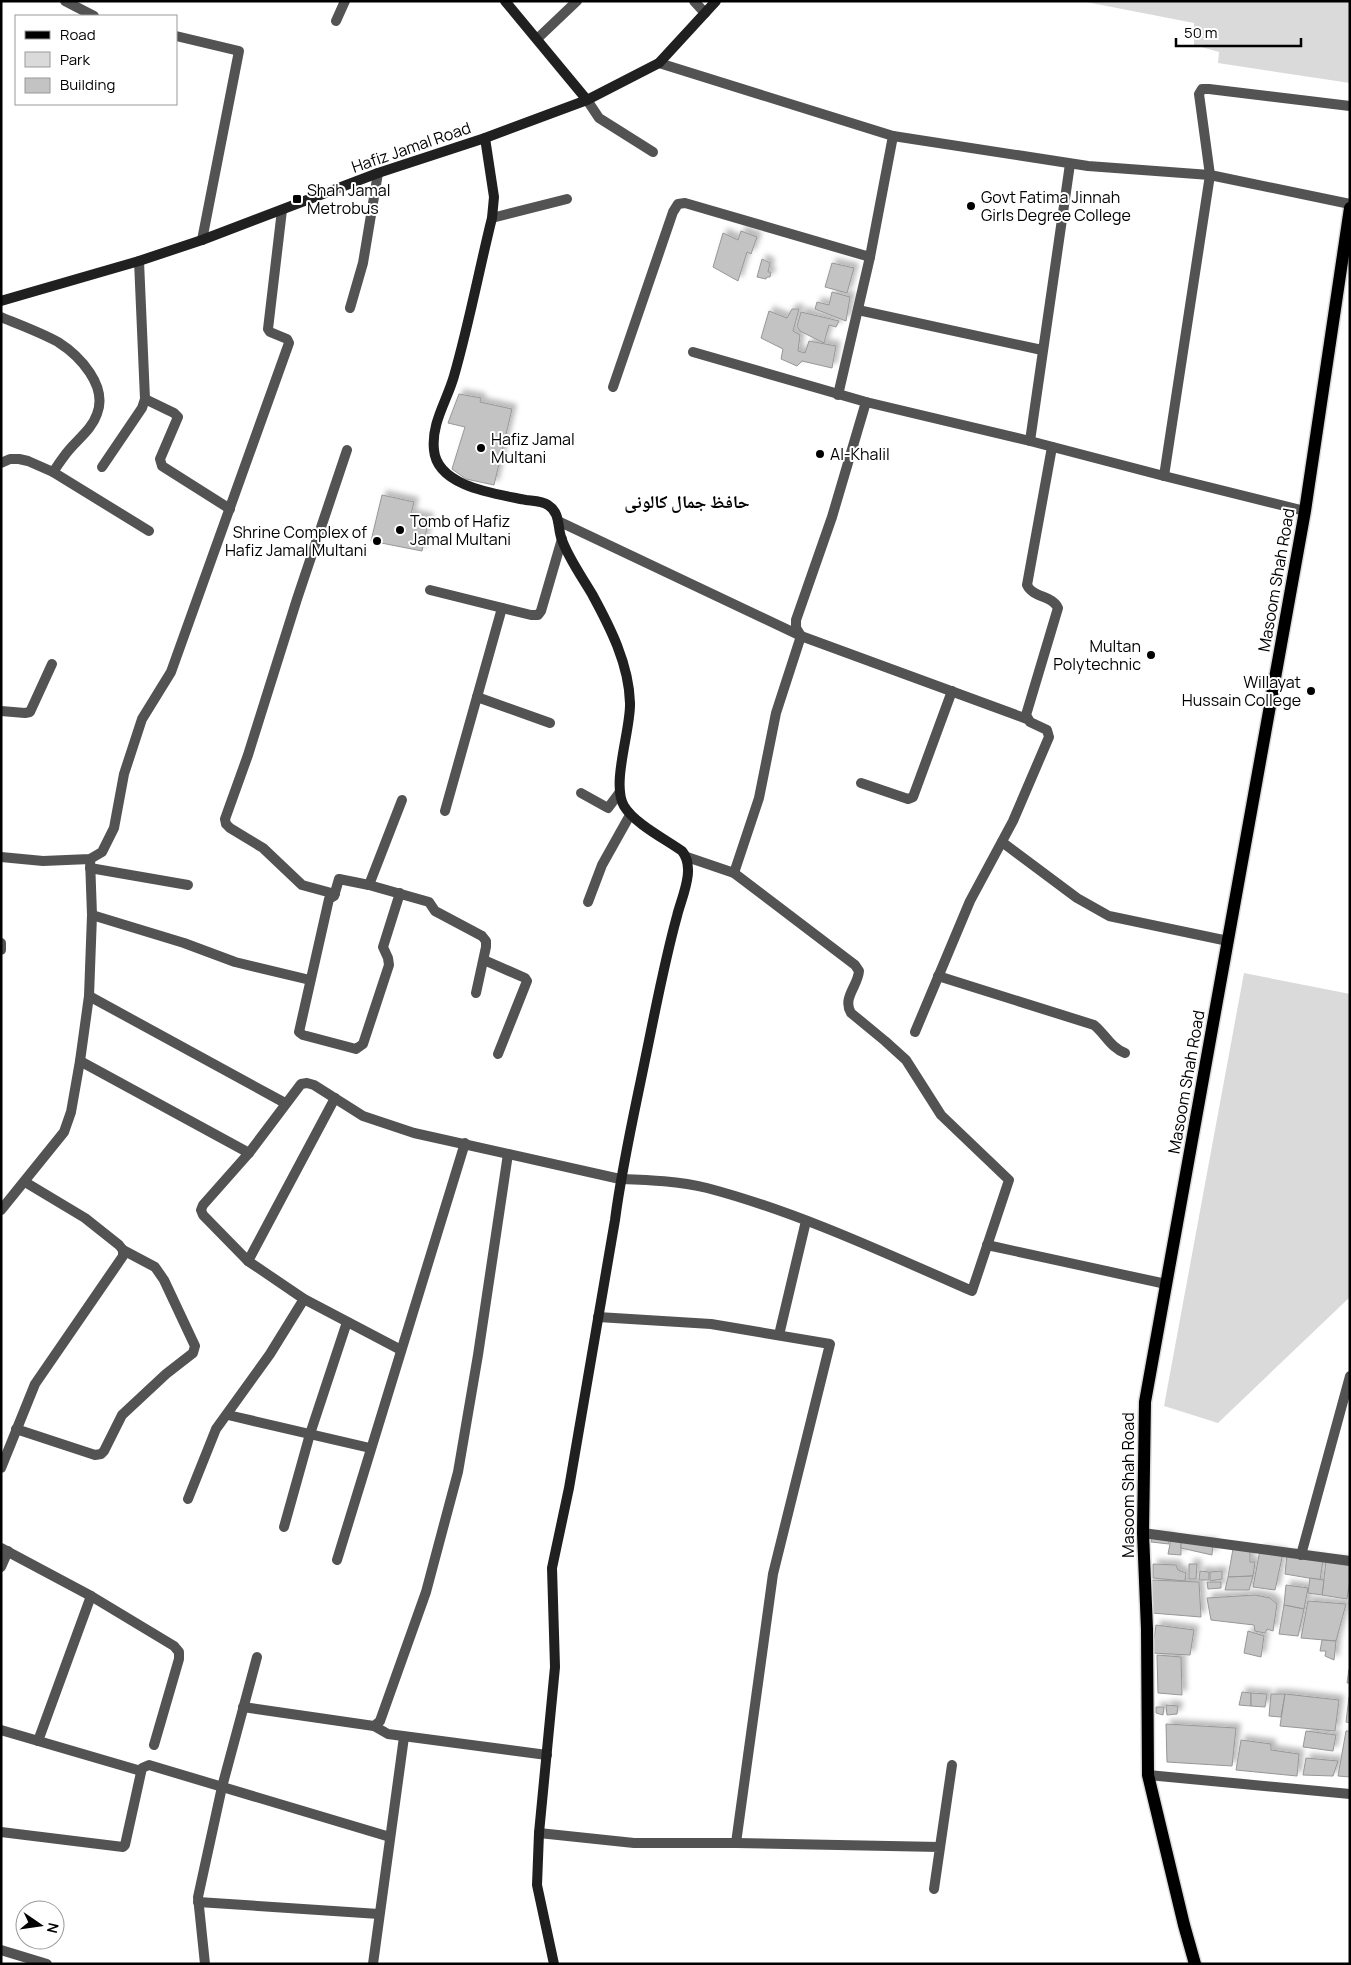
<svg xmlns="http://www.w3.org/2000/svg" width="1351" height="1965" font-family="Manrope,'Noto Naskh Arabic',sans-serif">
<defs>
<filter id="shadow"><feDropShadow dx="4.5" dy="-4.5" stdDeviation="2.5" flood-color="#0004"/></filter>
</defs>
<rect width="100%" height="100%" fill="#fff"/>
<g fill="#dadada">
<polygon points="1081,1 1350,1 1350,83 1218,63 1219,52 1194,45 1194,23"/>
<polygon points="1244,973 1350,994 1350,1297 1218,1423 1164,1406"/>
</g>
<g fill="#c3c3c3" stroke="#979797" filter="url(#shadow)">
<polygon points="741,231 757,237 751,254 747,252 738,281 713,267 723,233 738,240"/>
<polygon points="762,259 770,263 768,272 771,272 770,277 767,277 766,279 757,277"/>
<polygon points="832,263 854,268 847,293 825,287"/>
<polygon points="832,292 850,297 846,321 815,309 817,302 829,305"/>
<polygon points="792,309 799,309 793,331 800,335 798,351 805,353 809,341 836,346 832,368 802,361 797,366 781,359 783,349 761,338 769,311 787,318"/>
<polygon points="801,312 839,321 836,327 829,325 824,343 800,331 797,326"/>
<polygon points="459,394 481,398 480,402 512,409 494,485 466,479 452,469 465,427 448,423"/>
<polygon points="382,495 414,502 411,514 429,518 422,551 371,541"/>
<polygon points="1152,1536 1169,1537 1169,1544 1151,1542"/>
<polygon points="1171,1539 1181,1541 1181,1555 1168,1554"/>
<polygon points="1181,1541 1213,1543 1212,1555 1181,1548"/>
<polygon points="1233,1549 1250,1551 1250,1562 1255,1562 1253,1576 1228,1577"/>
<polygon points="1260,1550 1283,1553 1275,1590 1253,1587"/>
<polygon points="1287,1555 1323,1560 1320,1580 1285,1574"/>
<polygon points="1326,1561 1350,1562 1350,1580 1347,1599 1322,1595"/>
<polygon points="1153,1564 1176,1565 1178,1570 1186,1573 1185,1581 1153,1578"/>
<polygon points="1189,1564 1197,1564 1196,1579 1189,1579"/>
<polygon points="1200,1571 1209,1572 1209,1580 1199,1580"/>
<polygon points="1222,1571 1222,1579 1210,1581 1210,1572"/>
<polygon points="1253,1576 1249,1590 1225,1590 1228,1577"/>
<polygon points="1310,1578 1324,1580 1322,1595 1308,1593"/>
<polygon points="1151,1580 1199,1582 1201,1617 1152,1613"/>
<polygon points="1207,1582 1221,1582 1221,1588 1208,1589"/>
<polygon points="1286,1585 1308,1588 1304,1609 1284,1605"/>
<polygon points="1255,1595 1270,1598 1277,1604 1273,1631 1267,1629 1265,1633 1255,1631 1254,1625 1211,1620 1207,1598"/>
<polygon points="1308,1601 1346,1604 1336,1641 1301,1638"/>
<polygon points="1284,1605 1304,1609 1298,1636 1279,1634"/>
<polygon points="1156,1625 1194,1630 1190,1655 1152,1653"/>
<polygon points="1248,1631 1264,1636 1261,1657 1244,1653"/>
<polygon points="1322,1640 1336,1641 1334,1660 1325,1656 1326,1651 1320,1651"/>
<polygon points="1157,1655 1181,1657 1182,1695 1158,1693"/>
<polygon points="1349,1669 1350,1669 1350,1683 1347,1683"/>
<polygon points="1242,1692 1251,1693 1251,1706 1239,1705"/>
<polygon points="1251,1693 1267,1694 1265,1707 1251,1706"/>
<polygon points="1271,1694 1285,1694 1281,1717 1269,1716"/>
<polygon points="1285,1694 1339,1700 1335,1731 1280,1726"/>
<polygon points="1349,1697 1350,1697 1350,1723 1346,1722"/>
<polygon points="1166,1705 1178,1706 1177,1714 1167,1715"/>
<polygon points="1156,1707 1164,1707 1163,1715 1156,1713"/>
<polygon points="1166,1724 1236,1728 1232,1766 1167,1762"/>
<polygon points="1306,1731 1336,1735 1333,1751 1303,1747"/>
<polygon points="1346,1731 1350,1731 1350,1777 1338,1776"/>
<polygon points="1241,1740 1271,1744 1271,1750 1299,1754 1297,1776 1236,1770"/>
<polygon points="1306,1758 1338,1761 1333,1776 1303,1775"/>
</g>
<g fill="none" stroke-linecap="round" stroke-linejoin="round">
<g stroke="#dbdbdb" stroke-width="15">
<polyline id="primary" points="1195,1964 1184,1925 1148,1775 1147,1629 1143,1533 1145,1402 1305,511 1350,208"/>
</g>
<g stroke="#535353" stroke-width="10">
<polyline points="65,1 94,16"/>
<polyline points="694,1 705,13"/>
<polyline points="336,21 345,1"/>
<polyline points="176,36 239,51 202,240"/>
<polyline points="537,39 577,1"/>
<polyline points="659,63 893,136 1088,166 1210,175 1350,204"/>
<polyline points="587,100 599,118 653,152"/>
<polyline points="492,218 567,199"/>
<polyline points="350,308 363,263 378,173"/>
<polyline points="858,310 1042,350"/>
<path d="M1,317C20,325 40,332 58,342C80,356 108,386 97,414C92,429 78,439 69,450C63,457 58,465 53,472"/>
<polyline points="693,352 866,402 1030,441 1164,476 1305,511"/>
<polyline points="613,387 673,212 678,204 685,203 870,257"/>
<polyline points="838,395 870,257 893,136"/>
<polyline points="145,399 174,413 178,417 160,459 162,466 230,509"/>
<polyline points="1030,441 1070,164"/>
<polyline points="1,463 10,459 19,459 28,461 53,472 149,531"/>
<polyline points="102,467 142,408 145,399 139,261"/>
<polyline points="1164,476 1210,175 1199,94 1202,89 1209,89 1350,106"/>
<polyline points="558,521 801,636 1027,719"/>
<polyline points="430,590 531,615 538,615 541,611 562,539"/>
<polyline points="477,697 550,723"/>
<polyline points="1,711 25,713 30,712 52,664"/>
<polyline points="861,783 908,799 913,797 952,691"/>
<polyline points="581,793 608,808 620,792"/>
<polyline points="445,811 502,608"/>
<polyline points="1002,842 1077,898 1109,916 1228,941"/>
<polyline points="1,857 43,861 90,859 102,852 114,828 124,774 142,719 171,672 289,343 287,339 270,332 268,329 282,210"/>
<polyline points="90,868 188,885"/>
<polyline points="734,873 759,798 776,713 801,636 796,628 796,620 832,517 866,402"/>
<polyline points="369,885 402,800"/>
<polyline points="400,893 383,947 388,958 389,965 363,1044 356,1049 303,1035 299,1032 329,899 334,896 339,879 369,885 429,902 435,911 482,936 486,941 486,947 476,993"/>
<polyline points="335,894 302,885 263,848 230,828 226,824 225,819 248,755 297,599 347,450"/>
<polyline points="588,902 602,865 630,815"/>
<polyline points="92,915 184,943 235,962 310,980"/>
<polyline points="1,943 1,950"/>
<polyline points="484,960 525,978 527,981 498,1054"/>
<path d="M938,976L1094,1025C1106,1035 1111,1048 1125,1053"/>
<polyline points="89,996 285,1103"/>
<path d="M915,1032L970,901L1013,821L1049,737L1047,730L1030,722L1026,715L1058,608C1052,595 1033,598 1027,585L1052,447"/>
<polyline points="80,1061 249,1153"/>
<polyline points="1,1210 64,1132 71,1112 80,1061 89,996 92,915 90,859"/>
<polyline points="987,1245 1166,1284"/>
<polyline points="248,1261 335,1098"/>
<polyline points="779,1335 806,1221"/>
<path d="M401,1350L304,1299L248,1261L203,1215L201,1210L203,1205L249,1153L301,1084L307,1083L314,1085L363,1116L414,1133L620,1179C649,1180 679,1181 707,1188C798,1212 885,1253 972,1291L1009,1180L941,1115L906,1060L885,1041L851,1013C842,998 858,986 859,971L855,965L734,873L687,857"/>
<polyline points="228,1415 370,1448"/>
<polyline points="16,1429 95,1455 101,1454 104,1451 122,1415 166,1374 193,1353 195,1346 164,1280 155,1267 123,1250"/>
<polyline points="1,1468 35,1384 123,1256 123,1250 119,1245 85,1218 25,1182"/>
<polyline points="188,1499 216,1429 270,1354 304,1299"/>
<polyline points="284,1527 310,1434 347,1322"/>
<polyline points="1143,1533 1350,1561"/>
<polyline points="1,1548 91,1596 174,1646 179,1652 179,1659 154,1745"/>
<polyline points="1301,1555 1350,1376"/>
<polyline points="337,1560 465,1143"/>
<polyline points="1,1567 8,1551"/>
<polyline points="243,1707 367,1725 374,1726 380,1721 426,1592 458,1472 478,1355 508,1154"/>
<polyline points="374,1726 388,1734 547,1755"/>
<polyline points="1,1730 141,1771"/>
<polyline points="38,1741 91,1596"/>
<polyline points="1148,1775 1350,1794"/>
<polyline points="1,1832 123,1847 125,1845 142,1768 149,1765 390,1837"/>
<polyline points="539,1833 634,1843 736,1843 773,1574 830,1344 711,1324 598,1317"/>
<polyline points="736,1843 940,1847 952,1765 934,1889"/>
<polyline points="198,1902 379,1914"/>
<polyline points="1,1950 47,1964"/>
<polyline points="205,1964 198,1897 222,1787 257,1657"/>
<polyline points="373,1964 404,1737"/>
</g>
<g stroke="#202020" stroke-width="10">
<polyline points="505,1 587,100"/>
<path d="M485,138L494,197L492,218C479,270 469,324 454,376C447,401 431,423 434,450C437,487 497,494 526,500C533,501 542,501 548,505C561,513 557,528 562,540C569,559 582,577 592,594C610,627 629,664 630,703C631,729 611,784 624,806C634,823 665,839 682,851C696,868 682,896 677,916C664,963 655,1012 645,1060C634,1114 622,1166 615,1220L569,1488L552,1568L555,1667L539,1833L537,1885L554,1964"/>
<polyline points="1,301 139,261 202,240 378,173 485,138 587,100 659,63 716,1"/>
</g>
<use href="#primary" stroke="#000" stroke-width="12"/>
</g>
<g fill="#000" stroke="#fff" stroke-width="2">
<rect x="292" y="194" width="10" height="10" rx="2.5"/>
<circle cx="971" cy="206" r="5"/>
<circle cx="481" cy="448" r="5"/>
<circle cx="820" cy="454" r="5"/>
<circle cx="400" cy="530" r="5"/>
<circle cx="377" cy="541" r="5"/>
<circle cx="1151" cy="655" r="5"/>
<circle cx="1311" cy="691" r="5"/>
</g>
<g text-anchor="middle" stroke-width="4" stroke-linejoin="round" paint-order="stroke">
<g font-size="16" fill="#000" stroke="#fff">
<text transform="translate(411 147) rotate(-19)" y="6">Hafiz Jamal Road</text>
<text transform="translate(1276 580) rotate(-80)" y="6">Masoom Shah Road</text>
<text transform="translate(1186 1082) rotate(-80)" y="6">Masoom Shah Road</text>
<text transform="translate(1128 1485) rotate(-90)" y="6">Masoom Shah Road</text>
</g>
<g font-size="16" fill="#000" stroke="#fff" text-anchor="start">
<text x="307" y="196">Shah Jamal<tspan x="307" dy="18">Metrobus</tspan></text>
<text x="981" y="203">Govt Fatima Jinnah<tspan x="981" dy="18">Girls Degree College</tspan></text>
<text x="491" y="445">Hafiz Jamal<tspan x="491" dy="18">Multani</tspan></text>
<text x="830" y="460">Al-Khalil</text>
<text x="410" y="527">Tomb of Hafiz<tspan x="410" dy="18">Jamal Multani</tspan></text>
<text x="367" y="538" text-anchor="end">Shrine Complex of<tspan x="367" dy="18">Hafiz Jamal Multani</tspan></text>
<text x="1141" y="652" text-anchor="end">Multan<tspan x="1141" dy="18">Polytechnic</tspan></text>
<text x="1301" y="688" text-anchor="end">Willayat<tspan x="1301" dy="18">Hussain College</tspan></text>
</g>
<g font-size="18" font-weight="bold" fill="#000" stroke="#fff">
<text x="687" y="508">حافظ جمال کالونی</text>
</g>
</g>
<rect width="1351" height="1965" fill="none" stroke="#000000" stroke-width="5"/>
<rect x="15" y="15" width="162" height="90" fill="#ffffff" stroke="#999999"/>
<rect x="25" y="31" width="25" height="8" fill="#000000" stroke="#999999"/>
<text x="60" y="40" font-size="15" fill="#000000">Road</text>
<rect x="25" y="52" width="25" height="15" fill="#dadada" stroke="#999999"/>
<text x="60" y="65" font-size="15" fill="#000000">Park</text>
<rect x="25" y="78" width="25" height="15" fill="#c3c3c3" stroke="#999999"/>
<text x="60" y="90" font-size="15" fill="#000000">Building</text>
<g transform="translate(40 1925) rotate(103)"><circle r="24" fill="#ffffff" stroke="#999999"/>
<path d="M0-4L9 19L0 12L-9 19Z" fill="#000000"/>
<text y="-8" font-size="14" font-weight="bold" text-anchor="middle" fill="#000000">N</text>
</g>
<path d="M1176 38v8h125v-8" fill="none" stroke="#000000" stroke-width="2.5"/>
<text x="1184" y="38" font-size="15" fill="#000000" stroke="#ffffff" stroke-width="4" paint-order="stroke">50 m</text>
</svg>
